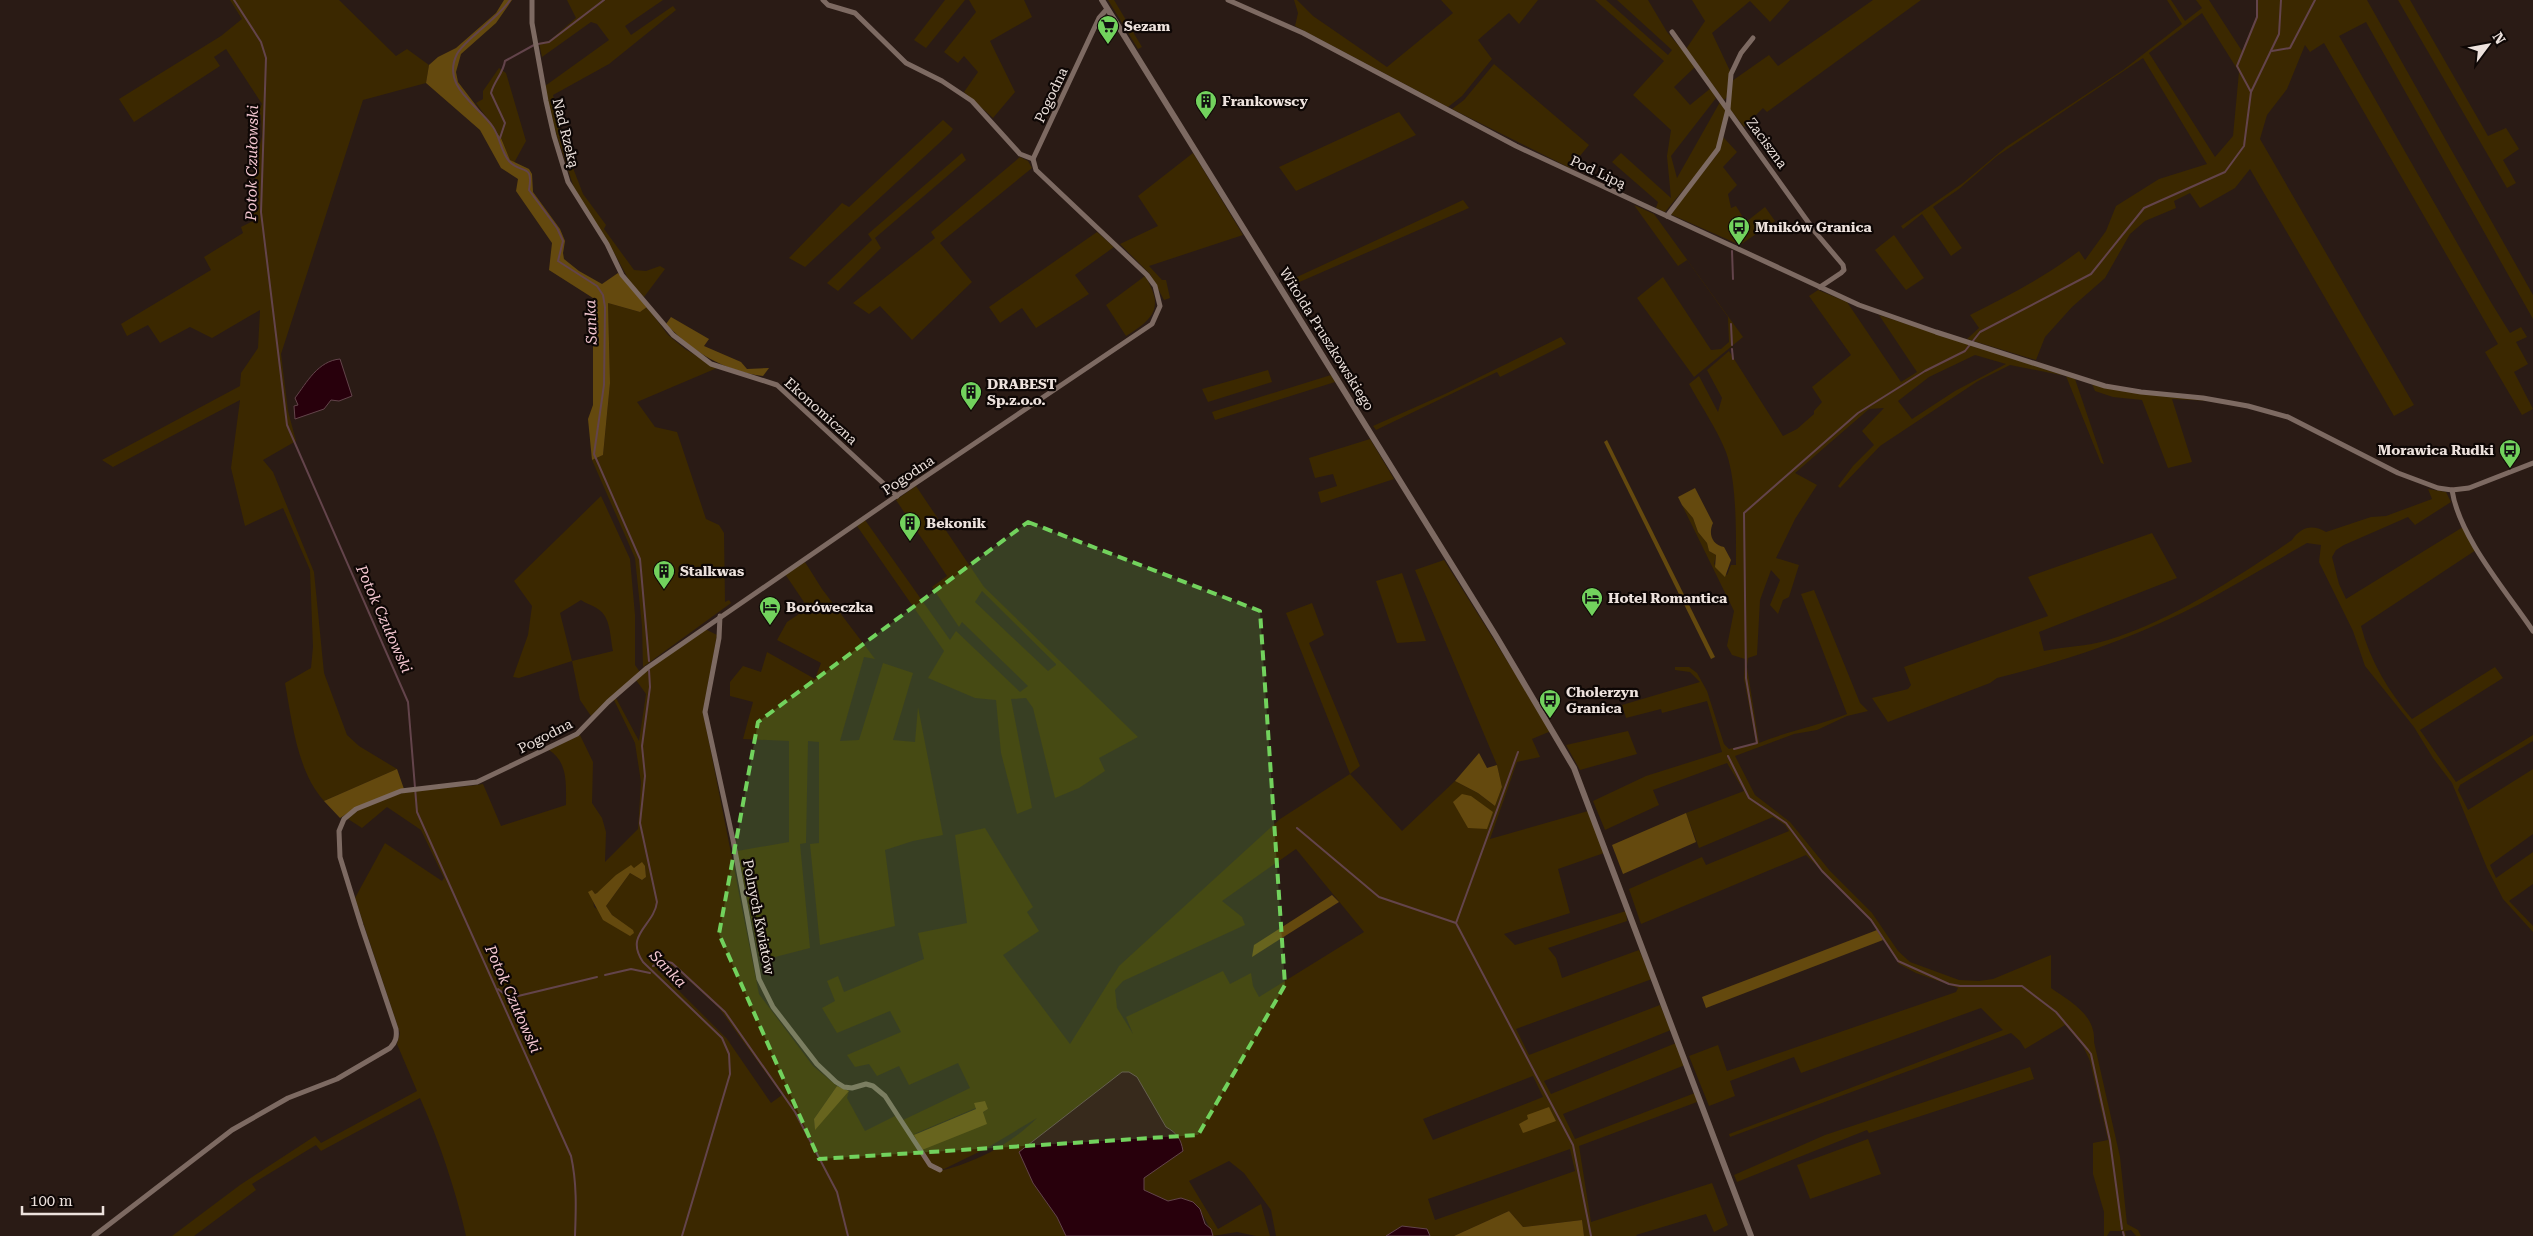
<svg xmlns="http://www.w3.org/2000/svg" width="2533" height="1236" font-family="'Roboto Serif',serif">
<rect width="100%" height="100%" fill="#2a1b15"/>
<g fill="#3b2800" fill-rule="evenodd">
<path d="M230,0H339L396,56L407,49L429,65L426,83L363,100L281,354L288,411L296,441L263,460L273,472L314,572L324,673L347,735L359,746L397,769L324,801C297,771 292,721 285,683L311,668L313,647L310,570L283,508L245,526L231,468L240,400L113,467L102,460L240,386L241,373L258,348L260,310L212,338L190,327L160,343L148,325L127,336L121,324L211,270L204,257L243,233L241,227L253,221L256,189L253,160L257,158L262,136L261,115L257,112L262,104L226,49L214,57L220,66L134,122L119,99L221,36L242,19Z"/>
<polygon points="567,0 663,0 625,26 631,35 673,6 676,10 609,64 553,95 568,155 583,194 606,225 604,229 634,270 646,271 660,266 665,269 644,297 630,282 612,249 575,191 552,121 545,86 609,40 597,24 591,22 542,57 539,43 549,41 576,18"/>
<polygon points="945,0 965,0 926,48 914,40"/>
<polygon points="969,0 1024,0 1032,17 990,41 1015,92 993,118 964,92 978,72 964,56 958,63 944,52 976,12"/>
<polygon points="1108,0 1114,0 1142,47 1138,49"/>
<polygon points="1294,0 1297,0 1313,16 1387,67 1453,13 1441,0 1538,0 1519,24 1509,13 1478,40 1492,59 1462,96 1448,107 1295,26 1298,13"/>
<polygon points="1595,0 1606,0 1668,55 1672,50 1617,0 1648,0 1667,32 1696,66 1674,87 1690,105 1711,88 1716,98 1671,156 1677,178 1720,102 1726,109 1717,149 1665,212 1656,208 1658,202 1612,162 1621,153 1671,198 1667,156 1671,130 1633,95 1664,61"/>
<polygon points="1692,0 1790,0 1770,22 1750,1 1712,33 1731,73 1727,97 1724,100 1686,49 1705,21"/>
<polygon points="1873,0 1921,0 1767,112 1763,108 1744,127 1729,108 1732,81 1769,55 1778,66"/>
<path d="M2167,0H2171L2185,21L2202,8L2196,0H2209L2242,51L2256,17V0H2367L2533,295V319L2366,22L2339,36L2492,304L2510,333L2521,327L2527,337L2516,342L2528,364L2514,372L2533,409L2522,415L2485,352L2498,344L2324,43L2310,52L2305,45L2287,89L2267,115L2260,139L2414,405L2394,416L2250,169L2235,188L2200,208L2190,193L2174,201L2176,208L2145,221L2130,234L2105,278L2072,307L2045,337L2036,360L1967,339L1979,328L1970,315C2008,296 2045,277 2079,251L2085,260L2106,231L2116,206L2159,179L2207,164L2143,58L1997,156L1959,189L1933,207L1962,248L1951,256L1922,214L1903,229L1901,226L1963,183L2006,147L2123,70L2182,24ZM2202,13L2239,72L2233,136L2215,157L2149,53Z"/>
<polygon points="2398,0 2410,0 2488,136 2506,128 2519,149 2503,160 2516,183 2507,188"/>
<polygon points="1494,64 1589,145 1570,168 1452,109 1464,100"/>
<polygon points="499,68 506,73 526,141 514,163 510,160 501,138 476,103 483,99 483,91"/>
<polygon points="1399,112 1416,135 1296,191 1279,167"/>
<polygon points="943,120 953,129 950,133 805,267 789,258 842,203 849,207"/>
<polygon points="1723,137 1737,152 1723,167 1737,185 1728,194 1731,208 1736,206 1746,222 1765,207 1775,221 1740,245 1670,214 1719,152"/>
<polygon points="962,153 966,160 875,238 881,248 838,291 827,283 872,240 868,234"/>
<polygon points="1193,153 1243,235 1149,266 1162,280 1166,280 1170,298 1164,300 1150,274 1120,244 1158,226 1138,196"/>
<polygon points="1020,157 1028,161 1032,168 940,243 972,282 912,340 880,306 869,314 853,303 935,238 931,232"/>
<polygon points="1463,200 1469,208 1288,287 1284,283"/>
<polygon points="1634,205 1654,214 1743,337 1694,377 1637,298 1663,277 1711,350 1721,349 1729,342 1728,317 1687,260 1678,266"/>
<polygon points="1097,232 1114,247 1075,275 1089,294 1036,328 1022,308 1000,323 989,307"/>
<polygon points="1894,235 1924,278 1906,290 1875,250"/>
<path d="M1145,276C1164,307 1155,318 1126,336L1106,305Z"/>
<path d="M1818,290L1847,302L1901,382L1917,372L1879,315L2075,379L2104,464L2101,463L2066,376L2010,365L1978,381L1880,446L1840,488L1838,486L1853,466L1874,445L1862,431L1884,408L1869,409L1795,473L1817,485L1795,519L1776,558L1799,565L1789,597L1783,600L1778,614L1770,605L1780,580L1771,570L1760,600L1757,655L1748,658L1747,667L1759,743C1788,731 1818,726 1847,714L1801,594L1814,590L1860,703L1868,711L1847,716L1817,730L1794,734L1735,756L1755,795L1790,822L1830,871L1872,913L1898,951L1910,962L1959,980L1979,981L1993,979L2051,955V988C2071,1002 2096,1015 2094,1042L2120,1157L2127,1224L2138,1230L2141,1236H2136L2131,1230L2125,1231L2126,1236H2123L2122,1231H2110L2107,1236H2104V1212L2093,1174V1143L2108,1140L2090,1061L2083,1046L2065,1025L2025,1049L2020,1041L2011,1033L1730,1137L1729,1134L2003,1030L1981,1008L1801,1073L1794,1057L1730,1081L1735,1096L1709,1106L1689,1056L1718,1045L1727,1071L1956,992L1958,988L1916,973L1899,964L1870,919L1806,855L1641,924L1629,889L1702,857L1706,865L1789,831L1785,825L1773,817L1699,848L1686,813L1744,791L1727,763L1653,790L1659,805L1605,830L1593,801L1646,776L1722,752L1707,701L1662,713L1661,709L1626,718L1622,705L1700,682L1690,672L1675,670V667H1689L1697,673L1707,691L1724,744L1729,749L1756,743L1744,679L1745,659L1732,655L1727,646L1734,611L1682,505L1693,518L1698,532L1707,543L1709,551L1716,555L1714,564L1727,575L1731,565H1736C1736,533 1737,482 1726,452C1717,429 1701,406 1689,384L1699,376L1718,412L1722,398L1707,370L1729,351L1783,436L1797,429L1814,414V411L1822,402L1812,387L1851,355L1809,296ZM1975,355L2006,364L1955,391L1912,419L1898,401L1929,377Z"/>
<polygon points="608,303 640,312 647,307 668,335 685,349 717,368 637,402 655,427 677,432 706,519 719,525 724,533 725,602 729,600 731,603 643,667 642,626 635,558 592,460 603,455 610,383"/>
<polygon points="1561,337 1566,344 1500,377 1497,372 1376,430 1373,426 1445,394"/>
<polygon points="1268,370 1272,382 1208,402 1202,389"/>
<polygon points="1331,375 1335,382 1215,420 1212,412"/>
<polygon points="2092,384 2211,401 2172,399 2192,462 2168,468 2142,400 2113,397 2095,391"/>
<polygon points="1370,439 1394,479 1321,503 1318,492 1337,486 1333,474 1315,478 1309,458"/>
<path d="M916,486L984,587L1138,737L1099,758L1105,771L1079,788L1055,798L1033,708L1026,698L1011,699L1032,808L1017,814L1001,753L996,700L975,698L928,678L944,651L857,526L865,520L950,640L956,631L1020,692L1028,686L962,622L959,627L932,587L947,576L896,500ZM982,591L1056,664V665L1048,671L975,602Z"/>
<path d="M2428,489L2446,492L2451,502L2415,525L2408,517L2344,545L2336,550L2332,557L2339,584L2346,599L2463,527L2476,550L2361,626C2370,661 2389,692 2412,719L2495,667L2503,678L2420,730L2456,782L2533,735V741L2460,785L2458,790L2468,810L2533,769V834L2490,865L2496,878L2533,852V884L2509,901L2533,926V932L2503,899L2487,868L2452,783L2433,758L2414,727L2365,666L2353,631L2319,562L2321,545L2307,543C2261,569 2215,598 2167,620C2113,645 2054,664 1997,678L1990,683L1888,722L1872,698L1908,689L1911,685L1904,667L2048,616L2028,577L2152,533L2177,578L2039,632L2044,651C2065,646 2086,647 2108,640C2175,619 2234,579 2292,540C2301,527 2312,524 2326,532L2371,517L2386,516L2432,499Z"/>
<path d="M601,496L630,559L635,615V665L640,672L591,716L580,700L572,661L519,678L513,677L528,635L532,606L514,581ZM581,600C586,604 593,605 598,609C611,617 610,637 613,651L572,661L560,613Z"/>
<path d="M1444,560L1551,731L1532,739L1540,757L1517,762L1490,839L1588,811L1604,853L1558,869L1570,913L1504,934L1515,945L1626,911L1627,921L1548,948L1556,958L1562,978L1639,950L1652,979L1516,1029L1529,1055L1660,1005L1671,1030L1544,1081L1551,1094L1676,1043L1685,1065L1563,1114L1575,1139L1695,1093L1697,1102L1579,1146L1591,1222L1712,1183L1728,1225L1714,1232L1706,1214L1636,1235L1637,1236H1584L1582,1220L1523,1227L1509,1211L1454,1236H1430L1427,1229L1402,1226L1386,1236H1276L1271,1210L1244,1173L1229,1161L1189,1181L1218,1229L1261,1204L1270,1236H1256L1237,1232L1213,1236C1210,1226 1204,1219 1200,1209L1181,1198L1168,1201L1144,1190V1178L1174,1131L1166,1128L1033,1183L1057,1217L1066,1236H466C456,1191 439,1140 420,1098L321,1151L316,1145L252,1184L256,1190L194,1236H172L240,1185L315,1136L321,1143L417,1091L397,1044L400,1033L355,898L385,843L442,881L444,878L421,830L387,807L362,828L348,819C381,786 440,791 483,784L501,826L566,805C566,784 568,762 549,750L580,735L593,762L592,803L602,818L606,832L605,862L638,829L641,782L635,743L614,700L616,698L639,741L646,694L636,680L647,670L705,629L717,635L703,712L759,994L813,1066L837,1086L814,1119L815,1129L849,1091L847,1098L865,1131L897,1115L901,1121L970,1088L958,1063L909,1085L899,1066L877,1076L869,1064L855,1067L847,1055L901,1032L890,1011L837,1033L822,1008L835,1001L827,981L838,976L844,992L924,959L918,933L967,923L955,835L985,828L1033,907L1027,912L1039,931L1003,955L1070,1044L1119,966L1280,819L1350,774L1286,613L1312,603L1324,635L1309,643L1360,766L1350,774L1402,831L1455,781L1478,793L1495,806L1502,787L1497,765L1415,570ZM1296,849L1364,932L1259,997L1253,986L1251,973L1230,984L1223,971L1126,1017L1133,1034L1117,1008L1115,990L1123,981L1245,925L1242,917L1222,901ZM645,866L646,877L642,880L630,873L606,906L612,915L633,931L594,907L592,890L595,894L597,893L634,868ZM673,966L719,1008L782,1095L771,1103L727,1039L657,969ZM1533,1076L1543,1097L1433,1140L1423,1119ZM976,1108L988,1109L983,1112L986,1124L914,1134ZM1037,1118C1011,1144 975,1163 939,1171L940,1168L944,1169L987,1148ZM1570,1149L1575,1171L1435,1220L1428,1199Z"/>
<polygon points="805,562 822,589 875,659 864,657 840,741 859,740 883,663 913,673 893,740 915,742 918,707 943,835 913,841 885,850 895,926 820,945 810,844 819,843 819,742 808,741 806,843 800,844 810,948 775,957 759,957 737,851 789,842 789,741 743,739 753,702 730,696 730,682 743,666 761,672 767,652 815,679 821,663 777,640 787,622 808,608 785,574"/>
<polygon points="1402,573 1426,641 1397,643 1376,581"/>
<polygon points="1628,731 1637,754 1580,770 1566,745"/>
<polygon points="2030,1067 2034,1079 1869,1133 1867,1130 1737,1182 1734,1175 1825,1135"/>
<polygon points="1868,1139 1881,1174 1810,1199 1797,1165"/>
</g>
<g fill="#64490e">
<polygon points="504,0 512,0 496,23 461,54 456,72 458,82 501,138 510,160 529,169 532,174 533,192 560,229 565,241 563,253 564,259 579,271 602,284 618,273 647,307 640,312 608,303 610,383 603,455 592,460 588,419 593,405 593,298 549,270 552,243 516,191 518,179 501,168 480,130 426,83 429,65 438,57 456,48 496,13"/>
<path d="M671,317L709,339L704,346L741,362L747,369L769,368L763,376C724,371 693,352 666,324Z"/>
<polygon points="1607,440 1715,657 1711,659 1604,442"/>
<path d="M1695,488L1713,523C1708,534 1712,545 1724,547L1731,560L1725,577L1715,567L1716,555L1709,551L1707,543L1698,532L1693,518L1682,505L1678,497Z"/>
<polygon points="1479,753 1487,768 1497,765 1502,787 1495,806 1478,793 1455,781"/>
<polygon points="397,769 404,789 359,806 340,818 324,801"/>
<polygon points="1462,794 1471,796 1493,812 1487,829 1468,828 1453,802"/>
<polygon points="1686,813 1696,842 1623,874 1612,845"/>
<polygon points="642,862 645,866 646,877 642,880 630,873 606,906 612,915 633,930 634,933 630,936 603,920 588,892 592,890 595,894 597,893 616,875 631,865 634,868"/>
<polygon points="1332,895 1339,902 1252,957 1254,945"/>
<polygon points="1877,930 1883,940 1706,1008 1702,997"/>
<polygon points="837,1086 849,1091 815,1130 814,1119"/>
<polygon points="985,1101 988,1109 983,1112 987,1124 922,1150 914,1135 976,1109 974,1103"/>
<polygon points="1549,1107 1556,1121 1523,1133 1519,1124 1528,1119 1527,1115"/>
<polygon points="1509,1211 1523,1227 1582,1220 1584,1236 1454,1236"/>
</g>
<g fill="#28000c" stroke="#63444b">
<path d="M340,359L352,396L339,401L331,400L324,409L295,419L294,406L298,405L295,398C307,382 318,361 340,359Z"/>
<path d="M1122,1072H1129L1137,1077L1166,1127C1177,1133 1181,1139 1183,1151L1144,1178V1190L1168,1201L1181,1198L1193,1202L1200,1209L1205,1224L1211,1229L1213,1236H1066L1057,1217L1033,1183L1019,1152Z"/>
<polygon points="1402,1226 1427,1229 1430,1236 1386,1236"/>
</g>
<g fill="none" stroke-linecap="round" stroke-linejoin="round">
<g stroke="#63444b" stroke-width="2">
<path d="M234,0L261,42L266,58L261,212L287,425L408,702L417,812L571,1156C577,1183 576,1209 575,1236"/>
<path d="M510,0C498,19 465,39 457,54C441,86 477,104 493,127C500,137 501,152 509,161C521,175 534,162 529,190L557,228L563,241L558,261L597,286L603,295L605,307L604,385L594,454L640,559L649,661"/>
<polyline points="538,44 549,42 604,0"/>
<polyline points="2272,51 2290,48 2315,0"/>
<polyline points="2251,92 2237,66 2257,17 2257,0"/>
<path d="M500,138L505,123L491,93C494,81 503,74 505,61L534,45"/>
<polyline points="1732,251 1733,279"/>
<polyline points="1731,324 1732,345"/>
<polyline points="1732,349 1733,359"/>
<path d="M649,670L650,687L642,746L645,776L640,823L657,902C654,926 624,934 643,962L722,1038L729,1054L730,1074L682,1236"/>
<polyline points="1734,749 1757,743 1746,678 1744,513 1858,413 1925,371 1965,351 1980,332 2091,274 2144,208 2225,172 2244,146 2251,92 2279,34 2281,0"/>
<polyline points="1728,756 1749,798 1786,823 1822,871 1871,920 1898,961 1949,984 1960,986 2022,986 2056,1012 2088,1050 2091,1054 2110,1141 2122,1229"/>
<polyline points="1297,828 1379,897 1456,923 1573,1145 1591,1236"/>
<polyline points="1456,923 1518,752"/>
<polyline points="653,966 665,961 672,963 725,1012 795,1112 837,1192 848,1236"/>
<polyline points="605,975 631,969 650,973"/>
<polyline points="498,989 508,997 514,997 597,977"/>
<polyline points="2123,1232 2124,1236"/>
</g>
<g stroke="#7d6a62" stroke-width="5">
<polyline points="532,0 532,23 546,101 554,136 568,182 607,244 622,275 673,335 711,364 777,385 897,496"/>
<polyline points="823,0 828,5 855,13 906,63 942,81 972,101 1020,154 1033,159"/>
<polyline points="1228,0 1303,33 1516,146 1859,305 1936,332 2105,386 2141,392 2203,398 2248,406 2288,417 2398,473 2438,488 2452,490 2469,488 2533,463"/>
<polyline points="1672,32 1816,233 1843,265 1844,270 1841,273 1820,287"/>
<polyline points="1667,216 1718,149 1728,109 1731,74 1741,53 1753,38"/>
<path d="M2452,490C2459,537 2507,592 2533,631"/>
<polyline points="720,616 719,638 705,712 733,840 759,979 773,1007 817,1064 836,1082 844,1087 852,1088 866,1084 873,1086 885,1096 930,1165 940,1170"/>
<path d="M94,1236L232,1130L288,1098L337,1079L390,1048C396,1042 397,1037 396,1029L361,925L340,857L339,831L344,819L356,809L401,791L477,782L577,734L608,702L647,668L892,499L1152,324L1160,306L1155,286L1147,275L1036,170L1033,159L1099,18L1107,9"/>
</g>
<polyline stroke="#7d6a62" stroke-width="6" points="1102,0 1496,636 1574,768 1751,1236"/>
</g>
<path fill="#72d25d" fill-opacity="0.2" stroke="#72d25d" stroke-width="4" stroke-dasharray="10 6" stroke-linejoin="round" d="M1028,522L1260,611L1285,985L1198,1135L819,1159L719,934L758,722Z"/>
<defs>
<g id="supermarket-pin" transform="scale(1.125)"><path d="M0 17L-7.5 6A9.5 9.5 0 1 1 7.5 6Z" fill="#72d25d" stroke="#0e0705"/><path d="M-6-5.5h2.5l.6 2H6L4.5 2H-2.5L-4.4-4H-6ZM-1.5 3.2a1.3 1.3 0 1 0 .1 0ZM3 3.2a1.3 1.3 0 1 0 .1 0Z" fill="#111"/></g>
<g id="building-pin" transform="scale(1.125)"><path d="M0 17L-7.5 6A9.5 9.5 0 1 1 7.5 6Z" fill="#72d25d" stroke="#0e0705"/><path d="M-4-6H4V6H1V3H-1V6H-4ZM-2.5-4.3h1.7v1.8h-1.7ZM.8-4.3h1.7v1.8H.8ZM-2.5-1h1.7V.8h-1.7ZM.8-1h1.7V.8H.8Z" fill="#111"/></g>
<g id="bus-pin" transform="scale(1.125)"><path d="M0 17L-7.5 6A9.5 9.5 0 1 1 7.5 6Z" fill="#72d25d" stroke="#0e0705"/><path d="M-5-6H5V4H4V6H2V4H-2V6H-4V4H-5ZM-3.5-4V0h7V-4ZM-3.5 1.2v1.5H-2V1.2ZM2 1.2v1.5H3.5V1.2Z" fill="#111"/></g>
<g id="hotel-pin" transform="scale(1.125)"><path d="M0 17L-7.5 6A9.5 9.5 0 1 1 7.5 6Z" fill="#72d25d" stroke="#0e0705"/><path d="M-6-4.5h1.5V1H6V5H4.5V3h-9V5H-6ZM-4 0a1.8 1.8 0 1 1 3.6 0ZM.5 0V-2.5h3Q6-2.5 6 0Z" fill="#111"/></g>
</defs>
<g fill-rule="evenodd">
<use href="#supermarket-pin" x="1108" y="26"/>
<use href="#building-pin" x="1206" y="101"/>
<use href="#bus-pin" x="1739" y="227"/>
<use href="#building-pin" x="971" y="392"/>
<use href="#bus-pin" x="2510" y="450"/>
<use href="#building-pin" x="910" y="523"/>
<use href="#building-pin" x="664" y="571"/>
<use href="#hotel-pin" x="1592" y="598"/>
<use href="#hotel-pin" x="770" y="607"/>
<use href="#bus-pin" x="1550" y="700"/>
</g>
<g text-anchor="middle" stroke-width="4.5" stroke-linejoin="round" paint-order="stroke">
<g font-size="14" font-weight="bold" fill="#ede2dd" stroke="#0e0705" text-anchor="start">
<text x="1124" y="31">Sezam</text>
<text x="1222" y="106">Frankowscy</text>
<text x="1755" y="232">Mników Granica</text>
<text x="987" y="389">DRABEST<tspan x="987" dy="16">Sp.z.o.o.</tspan></text>
<text x="2494" y="455" text-anchor="end">Morawica Rudki</text>
<text x="926" y="528">Bekonik</text>
<text x="680" y="576">Stalkwas</text>
<text x="1608" y="603">Hotel Romantica</text>
<text x="786" y="612">Boróweczka</text>
<text x="1566" y="697">Cholerzyn<tspan x="1566" dy="16">Granica</tspan></text>
</g>
<g font-size="14" fill="#ede2dd" stroke="#0e0705">
<text transform="translate(1051 95) rotate(-65)" y="5">Pogodna</text>
<text transform="translate(566 133) rotate(76)" y="5">Nad Rzeką</text>
<text transform="translate(1767 143) rotate(54)" y="5">Zaciszna</text>
<text transform="translate(1598 172) rotate(25)" y="5">Pod Lipą</text>
<text transform="translate(1327 339) rotate(58)" y="5">Witolda Pruszkowskiego</text>
<text transform="translate(821 411) rotate(42)" y="5">Ekonomiczna</text>
<text transform="translate(908 475) rotate(-34)" y="5">Pogodna</text>
<text transform="translate(545 736) rotate(-27)" y="5">Pogodna</text>
<text transform="translate(759 917) rotate(79)" y="5">Polnych Kwiatów</text>
</g>
<g font-size="15" font-style="italic" fill="#f5c8d2" stroke="#0e0705">
<text transform="translate(252 163) rotate(-89)" y="5">Potok Czułowski</text>
<text transform="translate(591 322) rotate(-92)" y="5">Sanka</text>
<text transform="translate(384 619) rotate(66)" y="5">Potok Czułowski</text>
<text transform="translate(668 969) rotate(46)" y="5">Sanka</text>
<text transform="translate(513 999) rotate(66)" y="5">Potok Czułowski</text>
</g>
</g>
<g transform="translate(2488 45) rotate(58)" stroke="#0e0705" stroke-width="4" paint-order="stroke">
<path d="M0-4L9 19L0 12L-9 19Z" fill="#ede2dd"/>
<text y="-8" font-size="14" font-weight="bold" text-anchor="middle" fill="#ede2dd">N</text>
</g>
<path d="M22 1206v8h81v-8" fill="none" stroke="#ede2dd" stroke-width="2.5"/>
<text x="30" y="1206" font-size="15" fill="#ede2dd" stroke="#0e0705" stroke-width="4" paint-order="stroke">100 m</text>
</svg>
